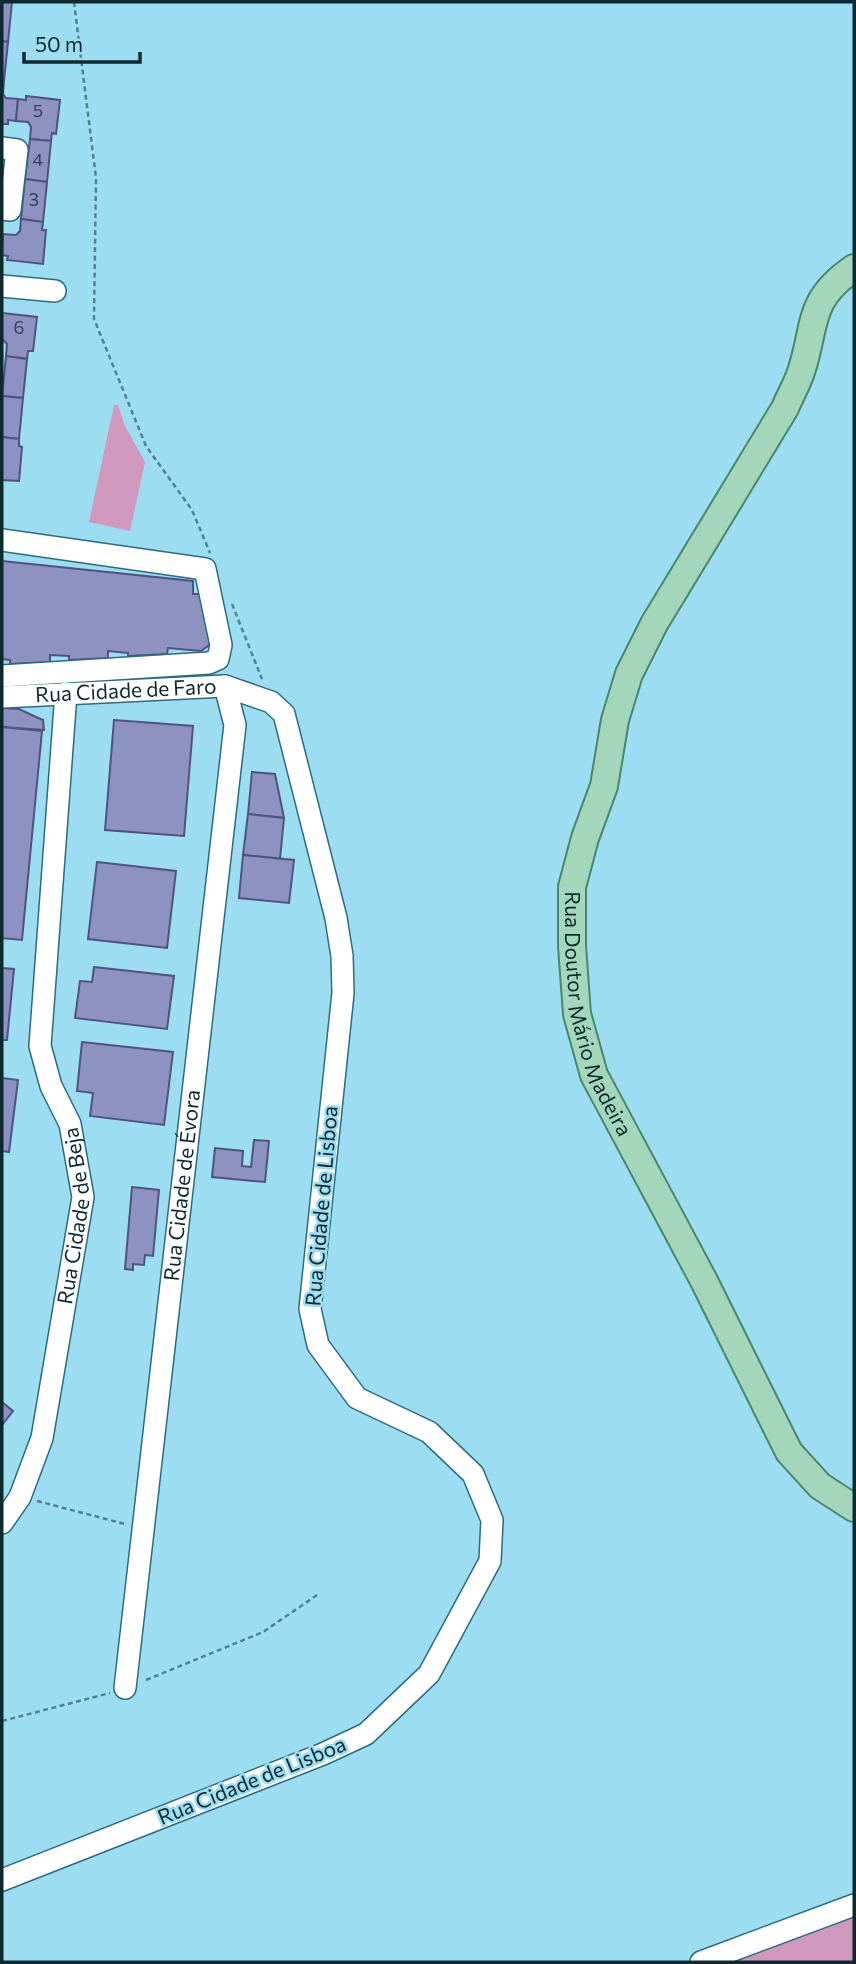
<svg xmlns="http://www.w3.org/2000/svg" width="856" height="1964" font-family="Commissioner,sans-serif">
<rect width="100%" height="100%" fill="#9dddf1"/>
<g fill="#cf98bc">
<polygon points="114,405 118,405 125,426 145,462 130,531 89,522"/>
<polygon points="854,1914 854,1962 725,1962"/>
</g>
<g fill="#8d92c1" stroke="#50537f" stroke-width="2">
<polygon points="2,2 12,2 8,42 2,41"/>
<polygon points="2,41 8,42 4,81 2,81"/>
<polygon points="2,81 4,81 3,94 6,98 18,99 16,121 8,120 8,124 2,124"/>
<polygon points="26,96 60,100 56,134 52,133 51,141 30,139 31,127 28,122 16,121 18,99 26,100"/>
<polygon points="30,139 51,141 47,182 25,179"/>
<polygon points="25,179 47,182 43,222 21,219"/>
<polygon points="21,219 43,222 42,230 46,230 43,264 7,260 8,256 2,255 3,234 16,235 20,231"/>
<polygon points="2,313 37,317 33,351 28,351 27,359 6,356 7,344 2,339"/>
<polygon points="6,356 27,359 23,398 2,396"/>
<polygon points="2,396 23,398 19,439 2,437"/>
<polygon points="2,437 19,439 19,446 22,447 19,481 2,480"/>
<polygon points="2,561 193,581 193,594 200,594 211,644 201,651 168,648 167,654 128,656 128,653 108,651 108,658 69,660 69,656 50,655 50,662 10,664 10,660 2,659"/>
<polygon points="2,708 19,709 36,717 43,720 44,730 2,727"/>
<polygon points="114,720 193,726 184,836 105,830"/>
<polygon points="2,727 42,731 22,940 2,938"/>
<polygon points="252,772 275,774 284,818 248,814"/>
<polygon points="248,814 284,818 280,859 243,855"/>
<polygon points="243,855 294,860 289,903 239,898"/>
<polygon points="97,862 176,871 167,948 88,939"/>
<polygon points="94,967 174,976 167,1029 75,1018 80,981 92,982"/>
<polygon points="2,968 14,969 7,1040 2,1040"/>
<polygon points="82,1042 173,1052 164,1125 90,1116 93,1093 77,1091"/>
<polygon points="2,1078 18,1080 9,1152 2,1151"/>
<polygon points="254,1140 269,1141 265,1182 212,1177 215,1148 243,1151 242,1166 251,1167"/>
<polygon points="132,1187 159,1190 153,1256 145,1255 144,1265 133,1264 133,1270 125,1269"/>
<polygon points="2,1402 13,1411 2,1425"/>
</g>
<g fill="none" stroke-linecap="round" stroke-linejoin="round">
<g stroke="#2c6c7e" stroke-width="24">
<g id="minor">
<polyline points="2,148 17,150 10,210 2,209"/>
<polyline points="2,286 55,291"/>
<polyline points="2,540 205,569 221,645 218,659 209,663 2,676"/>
<path id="s1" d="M2,697L225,686L271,702L284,714L336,918L342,956L343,993L310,1309L318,1345L357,1398L429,1432L473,1474L492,1520L490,1561L429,1674L366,1734L323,1754L2,1880"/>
<path id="s2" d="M2,1523L20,1497L42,1438L83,1197L70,1124L51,1086L40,1046L66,693"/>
<path id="s3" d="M125,1688L235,725L225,686"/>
<polyline points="701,1962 854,1905"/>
</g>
</g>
<g stroke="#47876d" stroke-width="30">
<g id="major">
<path id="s4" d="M854,268C806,301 817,324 801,372C797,384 790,396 785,408L654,624L629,674L615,720L604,786L585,838L572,887V946L577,1014L594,1075L703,1279L789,1452L820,1486L854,1508"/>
</g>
</g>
<g stroke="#54818e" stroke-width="2.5" stroke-dasharray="5 3.5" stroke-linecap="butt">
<polyline points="74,2 96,178 94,319 146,446 192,510 210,553"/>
<polyline points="232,604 262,679"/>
<polyline points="37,1501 125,1524"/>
<polyline points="146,1680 263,1632 320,1593"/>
<polyline points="2,1721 110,1693"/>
</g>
<use href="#minor" stroke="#fff" stroke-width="21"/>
<use href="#major" stroke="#a3d6bb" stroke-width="26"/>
</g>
<g text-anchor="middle" stroke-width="5" stroke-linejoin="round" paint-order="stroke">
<g font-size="18" fill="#2e4355">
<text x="38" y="117">5</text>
<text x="38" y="166">4</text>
<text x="34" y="206">3</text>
<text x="19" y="334">6</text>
</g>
<g font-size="21" fill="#0f2931" stroke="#9dddf1">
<text dy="7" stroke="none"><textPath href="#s1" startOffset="124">Rua Cidade de Faro</textPath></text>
<text dy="7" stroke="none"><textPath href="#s4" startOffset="821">Rua Doutor Mário Madeira</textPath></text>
<text dy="7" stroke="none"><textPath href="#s3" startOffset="506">Rua Cidade de Évora</textPath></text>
<text transform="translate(322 1206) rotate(-85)" y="7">Rua Cidade de Lisboa</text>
<text dy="7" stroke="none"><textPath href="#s2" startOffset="320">Rua Cidade de Beja</textPath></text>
<text transform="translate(252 1781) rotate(-22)" y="7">Rua Cidade de Lisboa</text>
</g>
</g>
<rect width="856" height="1964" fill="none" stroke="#0f2931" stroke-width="7"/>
<path d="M24 52v10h116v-10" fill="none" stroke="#0f2931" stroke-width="3.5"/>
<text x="35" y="52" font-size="21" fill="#0f2931" stroke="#9dddf1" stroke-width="5" paint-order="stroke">50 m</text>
</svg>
